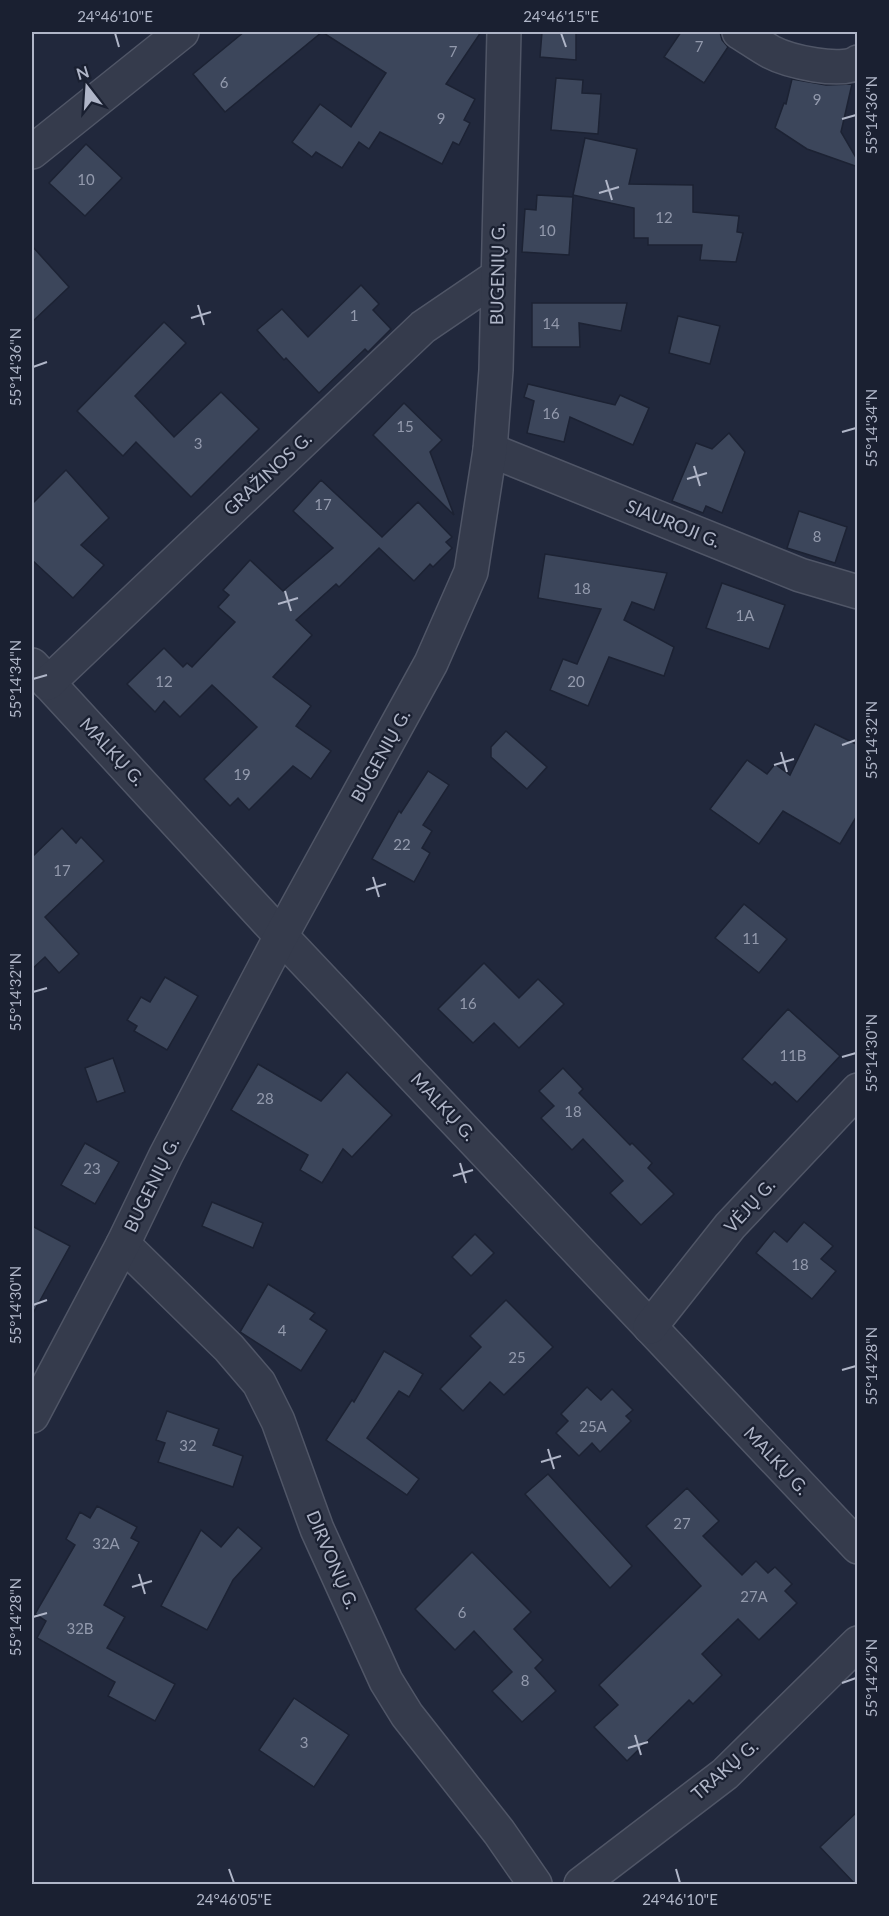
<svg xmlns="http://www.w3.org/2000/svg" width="889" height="1916" font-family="Lato,sans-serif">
<rect width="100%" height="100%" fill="#21283c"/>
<g fill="#3c465b" stroke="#1c2233" stroke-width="1.5">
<polygon points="244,32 322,32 225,112 193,74"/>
<polygon points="322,32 481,32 446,84 475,99 464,120 470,123 459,145 453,142 442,164 380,132 369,149 359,142 342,168 316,152 312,157 292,142 320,104 351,127 386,73"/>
<polygon points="542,32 576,32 576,60 540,57"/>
<polygon points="681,32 720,32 722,40 728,47 704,83 664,57"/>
<polygon points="556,78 583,80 582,93 601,94 598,134 551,130"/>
<polygon points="792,79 826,85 852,84 841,132 858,161 858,167 807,149 775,128 784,103 786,104"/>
<polygon points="585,138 637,149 629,184 693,185 693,212 739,216 737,232 743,233 736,262 700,260 702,245 648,245 648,238 634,238 634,208 573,195"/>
<polygon points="86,144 122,178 85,216 49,183"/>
<polygon points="537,195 573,197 569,255 522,252 525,209 536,210"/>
<polygon points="32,246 69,287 32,322"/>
<polygon points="361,285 379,304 373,310 391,329 368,352 365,349 319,393 286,358 284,360 257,330 282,309 308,337"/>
<polygon points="532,303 627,303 621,331 579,323 580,347 532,347"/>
<polygon points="678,316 720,326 710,364 669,353"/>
<polygon points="164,322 186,343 135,396 174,437 221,392 259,429 191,497 136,442 123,456 77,411"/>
<polygon points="528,384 615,405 620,395 649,408 633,445 570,417 564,442 527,433 534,401 524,397"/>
<polygon points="404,403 442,440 430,452 454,515 373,435"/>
<polygon points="729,433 745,452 722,513 706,506 703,513 672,501 696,443 712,449"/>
<polygon points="66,470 109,518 81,545 104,565 73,598 32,560 32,504"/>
<polygon points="321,480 382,537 418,502 452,537 446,542 452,548 433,567 430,564 414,581 379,548 339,587 336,584 296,620 312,635 273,677 311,706 296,726 331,751 311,779 293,766 249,810 238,798 230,806 204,779 257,727 212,685 180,717 164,701 155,712 127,684 164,648 183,667 187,663 192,667 235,622 218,607 229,595 223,590 250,560 283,591 333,548 293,511"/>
<polygon points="799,511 847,527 835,563 787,548"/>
<polygon points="545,554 667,573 654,610 632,602 624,620 674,647 664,676 609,657 588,706 550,690 563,659 577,664 601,609 538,598"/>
<polygon points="722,583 785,605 769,649 706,628"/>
<polygon points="815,724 858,745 858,814 840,844 783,811 759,844 710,809 747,760 767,774 775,764 790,775"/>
<polygon points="506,731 547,767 527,789 491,757 491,747"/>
<polygon points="428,771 449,785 423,825 432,831 422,848 430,853 414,882 372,859 399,811 401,813"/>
<polygon points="62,828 76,843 81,837 104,861 45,917 79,954 59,973 45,957 32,969 32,857"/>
<polygon points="744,904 787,939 759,973 715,938"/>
<polygon points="484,963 519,998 538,979 564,1004 519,1048 494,1023 473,1043 438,1009"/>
<polygon points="165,977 198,996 167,1050 134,1031 137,1026 127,1020 141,997 150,1002"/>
<polygon points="788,1009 840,1056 797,1102 775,1082 772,1085 742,1059"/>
<polygon points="113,1058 125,1092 97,1102 85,1068"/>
<polygon points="258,1064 321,1101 347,1072 392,1115 352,1157 343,1149 322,1183 300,1170 308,1155 231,1110"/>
<polygon points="563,1068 583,1089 579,1093 630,1145 632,1143 652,1163 648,1168 674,1194 641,1225 610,1193 623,1181 583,1139 572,1150 541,1118 554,1106 539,1091"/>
<polygon points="85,1143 119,1162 95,1204 61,1185"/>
<polygon points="212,1202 263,1223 253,1248 202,1226"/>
<polygon points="804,1222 833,1246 821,1259 836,1271 812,1299 756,1253 774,1231 787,1242"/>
<polygon points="32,1226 70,1246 32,1315"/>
<polygon points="475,1234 494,1253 471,1276 452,1257"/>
<polygon points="268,1284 315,1313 310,1319 327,1330 301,1371 240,1332"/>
<polygon points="506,1300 553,1347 504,1395 490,1382 463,1411 440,1389 481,1347 470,1336"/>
<polygon points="384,1351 423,1374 409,1397 399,1391 367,1438 419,1479 407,1495 326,1440 352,1400 354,1402"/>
<polygon points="587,1387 601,1400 612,1389 633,1410 626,1416 631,1421 600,1452 592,1443 579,1456 556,1433 568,1421 561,1414"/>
<polygon points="167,1411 219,1429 213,1445 243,1456 233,1487 158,1462 165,1443 156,1440"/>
<polygon points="548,1474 632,1566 610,1588 525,1494"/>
<polygon points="687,1488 719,1521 703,1536 742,1575 756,1561 768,1573 775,1567 792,1584 785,1591 797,1603 759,1640 738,1619 702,1654 722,1675 693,1704 689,1700 627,1761 594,1727 618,1705 599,1685 701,1586 646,1526"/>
<polygon points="97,1506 137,1527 131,1538 139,1542 104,1605 125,1617 107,1648 175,1684 155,1721 108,1696 115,1682 37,1638 46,1621 35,1614 75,1545 66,1539 80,1512 90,1518"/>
<polygon points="238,1527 262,1548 233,1580 207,1630 161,1606 201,1530 221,1547"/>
<polygon points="472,1552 531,1612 514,1629 543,1660 535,1668 556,1691 522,1722 492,1691 512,1672 474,1631 455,1650 415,1609"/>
<polygon points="294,1698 349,1735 314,1787 259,1750"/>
<polygon points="858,1811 858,1884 855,1884 820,1847"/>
</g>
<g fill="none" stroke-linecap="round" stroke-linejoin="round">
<g stroke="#505667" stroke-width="36">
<g id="minor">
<path d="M739,32C749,38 760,46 771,52C788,61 842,74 858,62"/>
<polyline points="32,152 182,32"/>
<polyline points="490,450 800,575 858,592"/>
<polyline points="32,665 281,936 858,1547"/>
<polyline points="48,683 423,327 498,276"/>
<polyline points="123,1244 229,1348 259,1383 278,1421 317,1529 386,1681 407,1715 499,1832 535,1884"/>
<polyline points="650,1327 730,1226 858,1090"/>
<polyline points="32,1416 123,1244 166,1155 281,936 431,663 471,572 490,450 496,370 504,32"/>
<polyline points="581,1884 725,1774 858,1643"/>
</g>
</g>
<use href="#minor" stroke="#353b4c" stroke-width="33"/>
</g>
<path fill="none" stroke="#b0b6c8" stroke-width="2" d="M115,33L119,47M561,33L566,47M842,119L856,115M606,180L612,200M599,193L619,187M198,305L204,325M191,318L211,312M33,367L47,362M842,432L856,428M694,466L700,486M687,479L707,473M285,591L291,611M278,604L298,598M33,679L47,675M842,745L856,740M781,752L787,772M774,765L794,759M373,877L379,897M366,890L386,884M33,992L47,988M842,1057L856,1053M460,1163L466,1183M453,1176L473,1170M33,1305L47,1300M842,1370L856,1366M548,1449L554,1469M541,1462L561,1456M139,1574L145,1594M132,1587L152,1581M33,1617L47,1613M842,1683L856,1678M635,1735L641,1755M628,1748L648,1742M229,1869L234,1883M676,1869L680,1883"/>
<g text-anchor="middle" stroke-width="4.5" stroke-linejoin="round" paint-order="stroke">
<g font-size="15" fill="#939aad">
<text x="699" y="52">7</text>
<text x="453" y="57">7</text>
<text x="224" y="88">6</text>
<text x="817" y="105">9</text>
<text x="441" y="124">9</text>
<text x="86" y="185">10</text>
<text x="664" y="223">12</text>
<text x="547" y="236">10</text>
<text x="354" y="321">1</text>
<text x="551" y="329">14</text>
<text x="551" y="419">16</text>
<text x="405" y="432">15</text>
<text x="198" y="449">3</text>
<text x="323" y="510">17</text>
<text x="817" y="542">8</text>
<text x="582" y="594">18</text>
<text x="745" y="621">1A</text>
<text x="164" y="687">12</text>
<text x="576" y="687">20</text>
<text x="242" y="780">19</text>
<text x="402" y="850">22</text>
<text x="62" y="876">17</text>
<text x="751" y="944">11</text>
<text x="468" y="1009">16</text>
<text x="793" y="1061">11B</text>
<text x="265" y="1104">28</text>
<text x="573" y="1117">18</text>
<text x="92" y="1174">23</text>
<text x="800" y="1270">18</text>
<text x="282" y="1336">4</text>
<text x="517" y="1363">25</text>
<text x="593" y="1432">25A</text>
<text x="188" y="1451">32</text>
<text x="682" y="1529">27</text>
<text x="106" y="1549">32A</text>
<text x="754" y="1602">27A</text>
<text x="462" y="1618">6</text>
<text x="80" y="1634">32B</text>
<text x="525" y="1686">8</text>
<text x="304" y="1748">3</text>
</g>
<g font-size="18" fill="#b0b6c8" stroke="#1a2031">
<text transform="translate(498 274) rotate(-89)" y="6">BUGENIŲ G.</text>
<text transform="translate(268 474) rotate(-43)" y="6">GRAŽINOS G.</text>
<text transform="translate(673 524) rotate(22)" y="6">SIAUROJI G.</text>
<text transform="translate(112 752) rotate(47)" y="6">MALKŲ G.</text>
<text transform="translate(381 756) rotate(-61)" y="6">BUGENIŲ G.</text>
<text transform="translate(443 1107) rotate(47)" y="6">MALKŲ G.</text>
<text transform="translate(152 1185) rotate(-64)" y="6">BUGENIŲ G.</text>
<text transform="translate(750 1206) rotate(-48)" y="6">VĖJŲ G.</text>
<text transform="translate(776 1461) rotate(47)" y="6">MALKŲ G.</text>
<text transform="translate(332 1560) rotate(67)" y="6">DIRVONŲ G.</text>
<text transform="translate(725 1770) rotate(-41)" y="6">TRAKŲ G.</text>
</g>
</g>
<rect width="889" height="1916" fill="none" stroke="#1a2031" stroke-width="66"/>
<g transform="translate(87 87) rotate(343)" stroke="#1a2031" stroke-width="4.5" paint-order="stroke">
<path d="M0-4.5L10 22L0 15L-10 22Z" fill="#b0b6c8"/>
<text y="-9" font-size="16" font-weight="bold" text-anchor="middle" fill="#b0b6c8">N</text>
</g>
<rect x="33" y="33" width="823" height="1850" fill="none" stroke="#b0b6c8" stroke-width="2"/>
<g font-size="15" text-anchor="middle" fill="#b0b6c8">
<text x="115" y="22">24°46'10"E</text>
<text x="561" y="22">24°46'15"E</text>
<text transform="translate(872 115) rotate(-90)" y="5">55°14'36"N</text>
<text transform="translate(16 367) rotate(-90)" y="5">55°14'36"N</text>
<text transform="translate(872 428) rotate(-90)" y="5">55°14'34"N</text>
<text transform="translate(16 679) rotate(-90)" y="5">55°14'34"N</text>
<text transform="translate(872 740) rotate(-90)" y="5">55°14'32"N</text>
<text transform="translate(16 992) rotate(-90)" y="5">55°14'32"N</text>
<text transform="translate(872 1053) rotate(-90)" y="5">55°14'30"N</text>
<text transform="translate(16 1305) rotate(-90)" y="5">55°14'30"N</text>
<text transform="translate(872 1366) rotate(-90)" y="5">55°14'28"N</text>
<text transform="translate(16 1617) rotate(-90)" y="5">55°14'28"N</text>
<text transform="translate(872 1678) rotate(-90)" y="5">55°14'26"N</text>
<text x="234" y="1905">24°46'05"E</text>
<text x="680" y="1905">24°46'10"E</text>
</g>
</svg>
